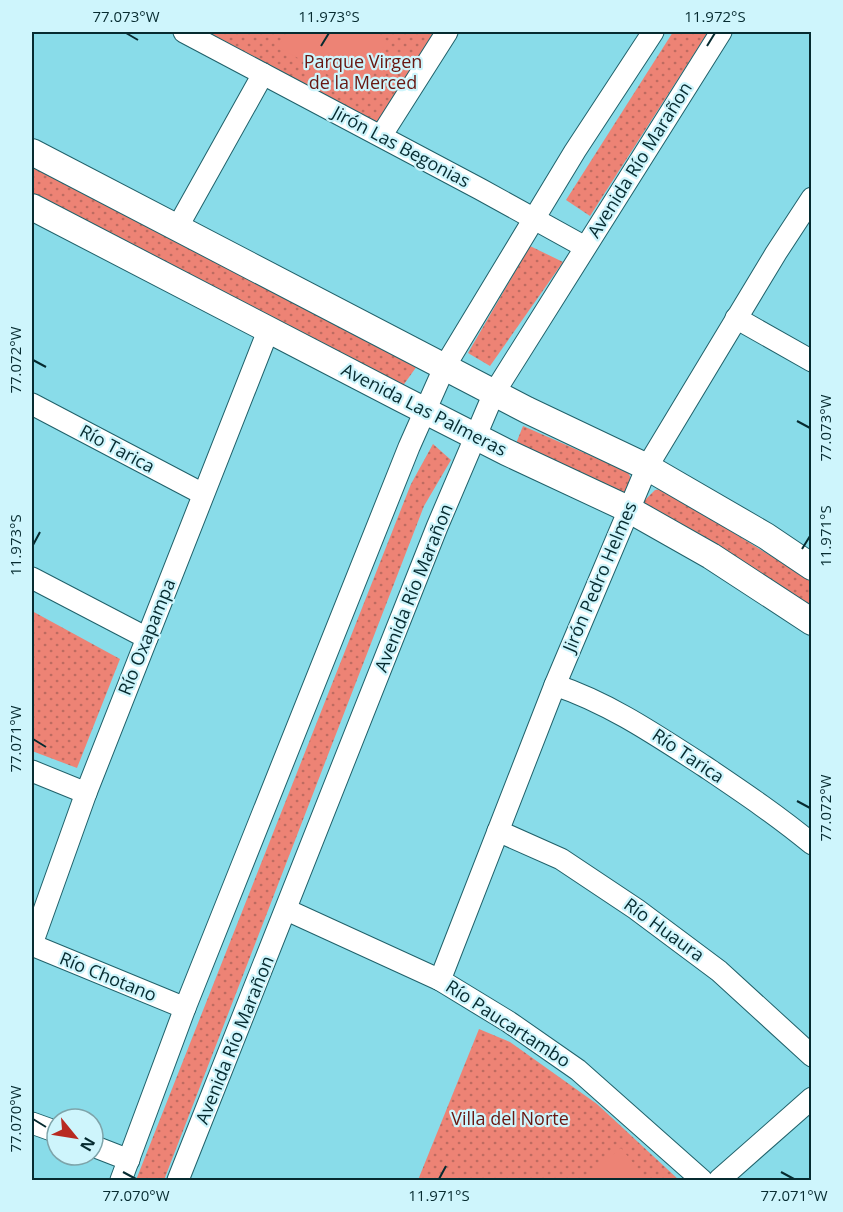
<svg xmlns="http://www.w3.org/2000/svg" width="843" height="1212" font-family="'Open Sans',sans-serif">
<defs>
<pattern id="green-dots" width="8" height="8" patternUnits="userSpaceOnUse" patternTransform="scale(1.5)"><rect width="8" height="8" fill="#ed8375"/><path d="M2 2h.1M6 6h.1" fill="none" stroke="#be6b60" stroke-width="1.8" stroke-linecap="round"/></pattern>
</defs>
<rect width="100%" height="100%" fill="#89dce9"/>
<g fill="url(#green-dots)">
<polygon points="203,32 437,32 378,126"/>
<polygon points="673,32 708,32 590,216 566,200"/>
<polygon points="32,167 417,366 397,394 32,194"/>
<polygon points="530,246 563,262 490,366 468,353"/>
<polygon points="523,426 628,472 632,481 628,492 621,496 515,446"/>
<polygon points="433,444 451,460 424,506 164,1180 136,1180 411,484"/>
<polygon points="663,489 811,581 811,613 649,514 644,501 655,490"/>
<polygon points="32,611 120,659 77,768 32,751"/>
<polygon points="479,1029 510,1042 597,1104 679,1180 418,1180"/>
</g>
<g fill="#ed8375">
<polygon points="287,32 369,32 387,41 359,92 278,47"/>
<polygon points="621,1148 647,1180 582,1180"/>
</g>
<g fill="none" stroke-linecap="round" stroke-linejoin="round">
<g stroke="#20616a" stroke-width="23">
<g id="minor">
<polyline points="184,32 480,189 585,247"/>
<polyline points="381,136 447,32"/>
<polyline points="177,228 263,74"/>
<polyline points="736,318 812,361"/>
<polyline points="32,404 203,494"/>
<polyline points="32,578 147,638"/>
<path d="M555,685C609,703 656,735 704,766C741,791 777,815 812,844"/>
<polyline points="32,771 86,793"/>
<polyline points="498,831 561,859 636,909 719,971 812,1056"/>
<polyline points="287,910 440,980 509,1022 578,1070 702,1180"/>
<polyline points="32,944 86,793 268,331"/>
<polyline points="32,945 185,1008"/>
<polyline points="440,980 555,685 647,467 776,253 812,198"/>
<polyline points="32,1123 57,1132"/>
<polyline points="93,1146 129,1160"/>
<polyline points="121,1180 185,1008 409,447 445,366 575,151 653,32"/>
<polyline points="178,1180 437,527 494,393 721,32"/>
<polyline points="719,1180 812,1098"/>
</g>
</g>
<g stroke="#20616a" stroke-width="28">
<g id="major">
<polyline points="32,152 527,410 647,467 766,536 812,567"/>
<polyline points="32,207 402,399 506,452 628,509 711,556 812,622"/>
</g>
</g>
<use href="#minor" stroke="#fff" stroke-width="21"/>
<use href="#major" stroke="#fff" stroke-width="26"/>
</g>
<path fill="none" stroke="#062b30" stroke-width="2" d="M126,33L138,40M321,46L329,33M707,46L715,33M33,360L46,367M797,421L810,428M33,545L40,532M802,549L810,536M33,739L46,747M797,801L810,808M33,1119L46,1127M123,1172L136,1179M781,1172L794,1179M439,1179L446,1166"/>
<g text-anchor="middle" stroke-width="4.5" stroke-linejoin="round" paint-order="stroke">
<g font-size="18" fill="#681711" stroke="#cef5fc">
<text x="363" y="68">Parque Virgen<tspan x="363" dy="21">de la Merced</tspan></text>
<text x="510" y="1125">Villa del Norte</text>
</g>
<g font-size="18" fill="#062b30" stroke="#cef5fc">
<text transform="translate(401 147) rotate(28)" y="6">Jirón Las Begonias</text>
<text transform="translate(640 160) rotate(-58)" y="6">Avenida Río Marañon</text>
<text transform="translate(424 410) rotate(27)" y="6">Avenida Las Palmeras</text>
<text transform="translate(117 449) rotate(28)" y="6">Río Tarica</text>
<text transform="translate(600 577) rotate(-67)" y="6">Jirón Pedro Helmes</text>
<text transform="translate(414 588) rotate(-68)" y="6">Avenida Río Marañon</text>
<text transform="translate(147 637) rotate(-68)" y="6">Río Oxapampa</text>
<text transform="translate(688 756) rotate(34)" y="6">Río Tarica</text>
<text transform="translate(664 930) rotate(36)" y="6">Río Huaura</text>
<text transform="translate(108 977) rotate(22)" y="6">Río Chotano</text>
<text transform="translate(508 1024) rotate(33)" y="6">Río Paucartambo</text>
<text transform="translate(235 1040) rotate(-68)" y="6">Avenida Río Marañon</text>
</g>
</g>
<rect width="843" height="1212" fill="none" stroke="#cef5fc" stroke-width="66"/>
<g transform="translate(75 1137) rotate(120)"><circle r="28" fill="#cef5fc" stroke="#7ea4aa" stroke-width="1.5"/>
<path d="M0-4.5L10 22L0 15L-10 22Z" fill="#b82a21"/>
<text y="-9" font-size="16" font-weight="bold" text-anchor="middle" fill="#062b30">N</text>
</g>
<rect x="33" y="33" width="777" height="1146" fill="none" stroke="#062b30" stroke-width="2"/>
<g font-size="15" text-anchor="middle" fill="#062b30">
<text x="126" y="22">77.073°W</text>
<text x="329" y="22">11.973°S</text>
<text x="715" y="22">11.972°S</text>
<text transform="translate(16 360) rotate(-90)" y="5">77.072°W</text>
<text transform="translate(826 428) rotate(-90)" y="5">77.073°W</text>
<text transform="translate(826 536) rotate(-90)" y="5">11.971°S</text>
<text transform="translate(16 545) rotate(-90)" y="5">11.973°S</text>
<text transform="translate(16 739) rotate(-90)" y="5">77.071°W</text>
<text transform="translate(826 808) rotate(-90)" y="5">77.072°W</text>
<text transform="translate(16 1119) rotate(-90)" y="5">77.070°W</text>
<text x="136" y="1201">77.070°W</text>
<text x="439" y="1201">11.971°S</text>
<text x="794" y="1201">77.071°W</text>
</g>
</svg>
